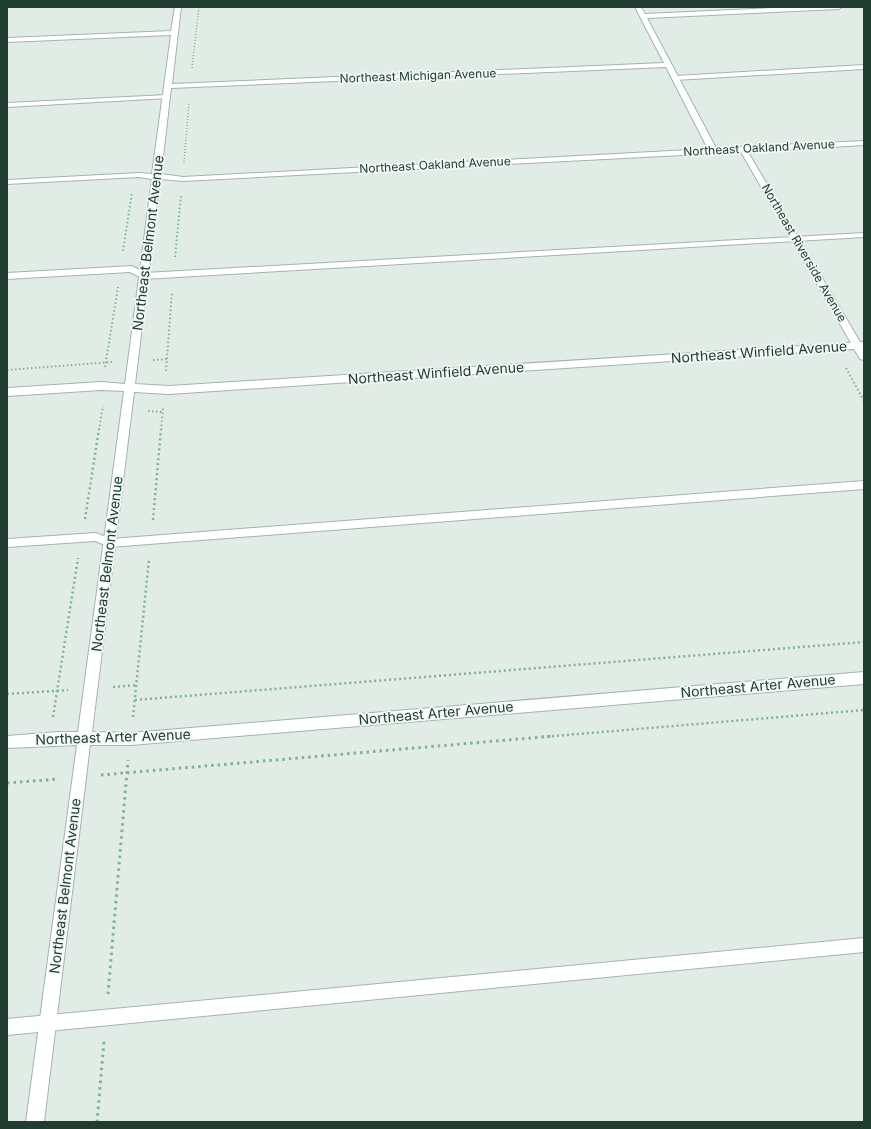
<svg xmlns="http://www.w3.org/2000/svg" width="871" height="1129" font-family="Inter,sans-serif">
<rect width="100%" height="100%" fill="#e1ece6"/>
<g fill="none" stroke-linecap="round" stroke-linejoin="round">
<g stroke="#a4b4ac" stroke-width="2">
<g id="service">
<polygon points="864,65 864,69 675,80 672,78 675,76"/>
<polygon points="167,95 170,97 169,98 7,107 7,103"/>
<polygon points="864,233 864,237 144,279 130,272 7,279 7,273 132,266 145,273"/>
<polygon points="864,481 864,489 110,547 95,541 7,547 7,539 96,533 111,539"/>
<polygon points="864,938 864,952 7,1035 7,1019"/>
</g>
</g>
<g stroke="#a4b4ac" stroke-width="2">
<path id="minor" d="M175,7H181L172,84L664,63L635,7H641L645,14L795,7H842L839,9L647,18L716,148L864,141V145L748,152L860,342H864V360L860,359L854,349L169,394L134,392L92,732L131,733L864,672V684L131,745H90L44,1122H26L77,745L7,748V736L59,732H78L124,391L101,390L7,396V388L101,382L125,384L152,179L139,177L7,184V180L139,173L152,174L171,35L7,42V38L171,31ZM666,67L708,149L183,177L161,174L171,88ZM741,152L851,343L169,386L135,384L160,179L183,181Z"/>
</g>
<g stroke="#81b09b" stroke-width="1.5" stroke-dasharray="1 2" stroke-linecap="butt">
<polyline points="192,68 199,7"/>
<polyline points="184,162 189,103"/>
</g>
<g stroke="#81b09b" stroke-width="2" stroke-dasharray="1.5 2.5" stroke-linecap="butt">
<polyline points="123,251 132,192"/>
<polyline points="175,257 181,196"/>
<polyline points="153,360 167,359"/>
<polyline points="105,367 118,287"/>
<polyline points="846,368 864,401"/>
<polyline points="7,370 112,362"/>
<polyline points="166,371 172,292"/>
<polyline points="148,411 162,412"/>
<polyline points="99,430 103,406"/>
<polyline points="161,430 163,408"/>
</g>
<g stroke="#81b09b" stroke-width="2.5" stroke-dasharray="2 3" stroke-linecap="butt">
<polyline points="85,519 99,429"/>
<polyline points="153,520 161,429"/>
<polyline points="113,687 137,685"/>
<polyline points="7,694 68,690"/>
<polyline points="135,700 864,642"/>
<polyline points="53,717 78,558"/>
<polyline points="133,717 149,559"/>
<polyline points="542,737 864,710"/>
</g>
<g stroke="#81b09b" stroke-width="3" stroke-dasharray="2.5 4" stroke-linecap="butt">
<polyline points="101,775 554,736"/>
<polyline points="7,783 58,779"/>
<polyline points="108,994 128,760"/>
<polyline points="97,1122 104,1041"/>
</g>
<use href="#service" fill="#fff" fill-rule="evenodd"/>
<use href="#minor" fill="#fff" fill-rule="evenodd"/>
</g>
<g text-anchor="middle" stroke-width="3.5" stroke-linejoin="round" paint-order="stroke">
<g font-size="12" fill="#213d32" stroke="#f2f8f4">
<text transform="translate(418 76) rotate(-2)" y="4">Northeast Michigan Avenue</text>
<text transform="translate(759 148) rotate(-3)" y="4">Northeast Oakland Avenue</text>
<text transform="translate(435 165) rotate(-3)" y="4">Northeast Oakland Avenue</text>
<text transform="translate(804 253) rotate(60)" y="4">Northeast Riverside Avenue</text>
</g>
<g font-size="14" fill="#213d32" stroke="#f2f8f4">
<text transform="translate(148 243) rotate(-83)" y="5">Northeast Belmont Avenue</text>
<text transform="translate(759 352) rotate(-4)" y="5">Northeast Winfield Avenue</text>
<text transform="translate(436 373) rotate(-4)" y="5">Northeast Winfield Avenue</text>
<text transform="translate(107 564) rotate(-83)" y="5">Northeast Belmont Avenue</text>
<text transform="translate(758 686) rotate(-5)" y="5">Northeast Arter Avenue</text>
<text transform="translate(436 713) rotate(-5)" y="5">Northeast Arter Avenue</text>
<text transform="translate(113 737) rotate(-2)" y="5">Northeast Arter Avenue</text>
<text transform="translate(65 886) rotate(-83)" y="5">Northeast Belmont Avenue</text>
</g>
</g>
<rect width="871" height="1129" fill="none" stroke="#213d32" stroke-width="16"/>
</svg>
